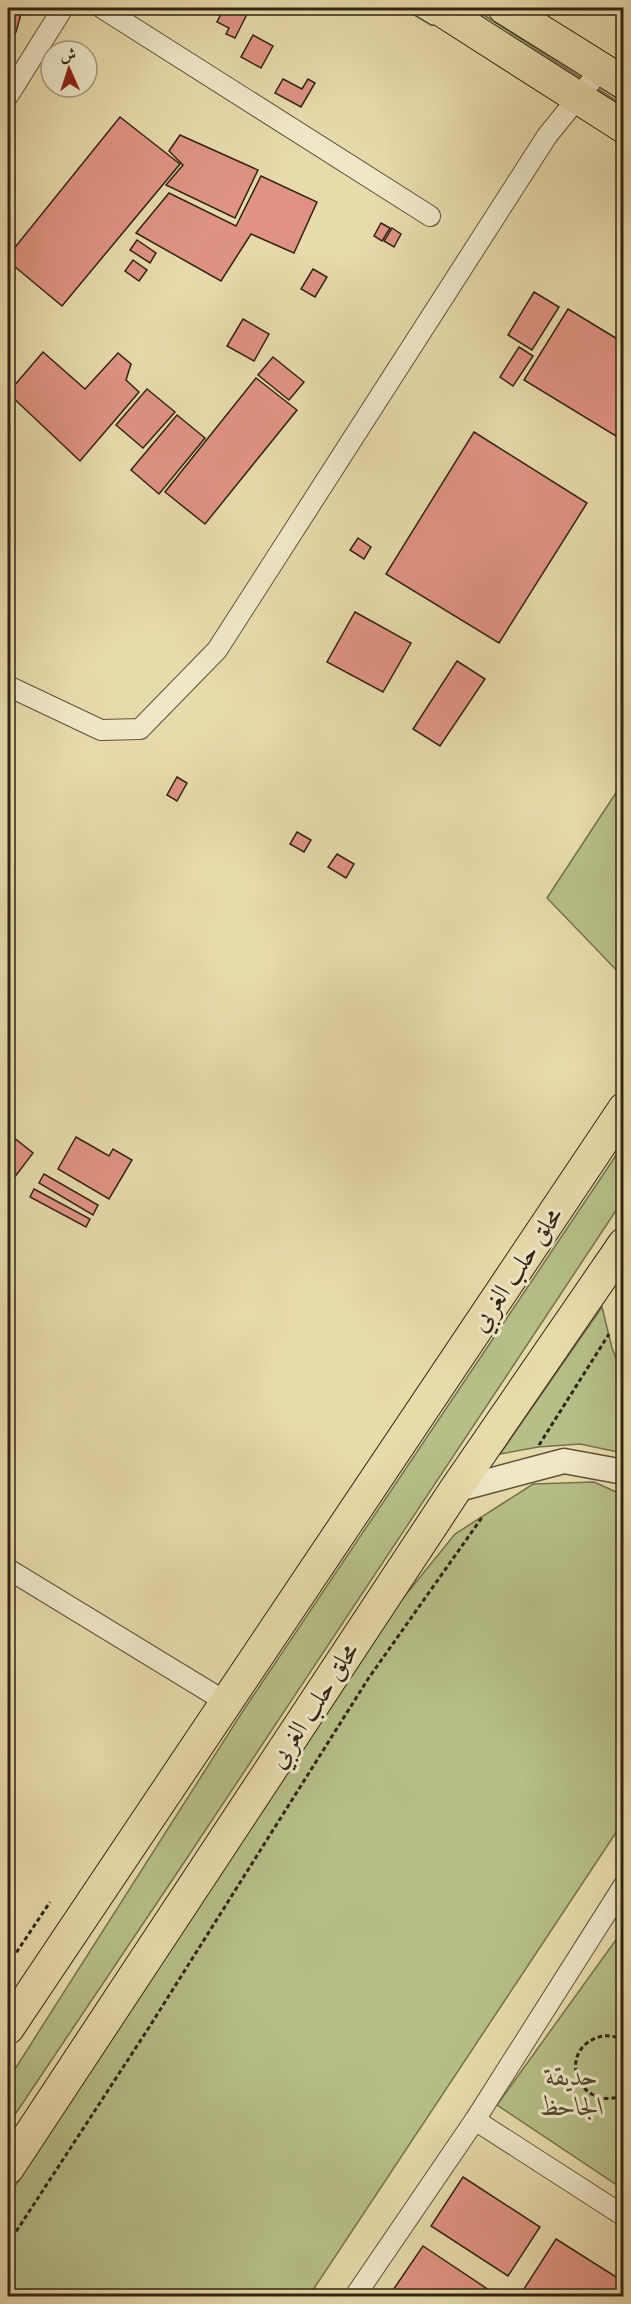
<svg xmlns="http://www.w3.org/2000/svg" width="631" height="2304" font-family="'IM FELL DW Pica',Amiri,serif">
<rect width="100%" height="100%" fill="#e7daab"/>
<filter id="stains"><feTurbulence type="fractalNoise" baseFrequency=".00333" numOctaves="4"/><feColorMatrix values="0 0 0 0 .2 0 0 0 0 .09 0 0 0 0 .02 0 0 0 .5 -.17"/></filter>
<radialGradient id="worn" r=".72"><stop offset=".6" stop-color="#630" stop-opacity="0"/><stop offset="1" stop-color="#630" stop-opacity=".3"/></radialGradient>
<g fill="#b6bf88" stroke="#74724e" stroke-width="1.5">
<polygon points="457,8 473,8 623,105 623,116"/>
<polygon points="623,782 623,977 547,898"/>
<polygon points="623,1145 623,1200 181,1867 8,2125 8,2080 241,1714"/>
<polygon points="602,1307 612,1348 623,1376 623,1453 580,1444 538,1447 500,1454"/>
<polygon points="594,1482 623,1495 623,1822 309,2296 8,2296 8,2197 369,1640 455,1534 533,1484"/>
<polygon points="623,1930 623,2189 497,2105"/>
</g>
<g fill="#e09383" stroke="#312415" stroke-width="1.5">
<polygon points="8,8 14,8 21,14 16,32 8,45"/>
<polygon points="224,8 250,8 235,38 226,34 229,28 217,22"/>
<polygon points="253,35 273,46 261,68 241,57"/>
<polygon points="283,79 302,89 308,79 315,83 301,107 275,93"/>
<polygon points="120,117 180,164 62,306 8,261 8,256"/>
<polygon points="180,135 258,170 235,218 166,185 183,165 169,151"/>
<polygon points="261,176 317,202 294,253 251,234 221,281 136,233 169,193 236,226"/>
<polygon points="381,223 390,228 382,241 374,236"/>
<polygon points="392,228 401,234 394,247 384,241"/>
<polygon points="137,240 156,253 150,263 130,250"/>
<polygon points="133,260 147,270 139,281 125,271"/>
<polygon points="313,269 327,277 315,297 301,289"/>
<polygon points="534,292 559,307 532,350 508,335"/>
<polygon points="568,309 624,343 624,441 524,380"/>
<polygon points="243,319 269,334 254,361 227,346"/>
<polygon points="519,347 533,356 513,386 500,377"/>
<polygon points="43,352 85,389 118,353 131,364 126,380 139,392 80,461 8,393"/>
<polygon points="273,357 304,382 289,400 258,375"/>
<polygon points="256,378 297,410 205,524 165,492"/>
<polygon points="147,389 175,412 143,448 116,425"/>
<polygon points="177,415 205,438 159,494 131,470"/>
<polygon points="474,432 587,503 499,643 386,574"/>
<polygon points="358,538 371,547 364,559 350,550"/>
<polygon points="355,612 411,643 383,692 327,662"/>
<polygon points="457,661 485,679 440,746 413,729"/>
<polygon points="177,777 187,783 177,801 167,795"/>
<polygon points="297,832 311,840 304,852 290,844"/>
<polygon points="337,854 354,864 346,878 328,867"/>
<polygon points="8,1133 33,1153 8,1186"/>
<polygon points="76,1137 109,1156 113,1149 132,1160 109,1199 58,1169"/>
<polygon points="44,1174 98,1205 93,1215 39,1183"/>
<polygon points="34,1189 90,1219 86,1227 30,1197"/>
<polygon points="463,2177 540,2227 508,2276 431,2226"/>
<polygon points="556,2239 624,2282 624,2296 535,2296 524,2289"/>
<polygon points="423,2246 498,2296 389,2296"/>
</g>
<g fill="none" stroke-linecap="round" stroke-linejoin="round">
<g stroke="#5e523a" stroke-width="12">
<polyline id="service" points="413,8 433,20"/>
</g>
<g stroke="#5e523a" stroke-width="22">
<g id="minor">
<polyline points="102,8 430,216"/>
<polyline points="8,96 63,8"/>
<polyline points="8,686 101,730 140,729 217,650 547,136 601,69"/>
<polyline points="8,1569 226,1702"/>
<polyline points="475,2120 624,2216"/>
<polyline points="355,2296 475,2120 624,1885"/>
</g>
</g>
<g stroke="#5e523a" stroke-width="27">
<polyline id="tertiary" points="455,1490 564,1461 624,1472"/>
</g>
<g stroke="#312415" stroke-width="34">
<g id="trunk">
<polyline points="438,8 624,127"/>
<polyline points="504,8 624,83"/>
<polyline points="8,2028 624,1109"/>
<polyline points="8,2168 455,1490 624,1244"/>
</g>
</g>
<g stroke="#312415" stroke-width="3" stroke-dasharray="4.5 3" stroke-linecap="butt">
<polyline points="539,1445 609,1334"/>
<polyline points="8,1965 50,1902"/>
<path d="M624,2040C615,2036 605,2034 596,2038C556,2054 580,2113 624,2095"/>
<polyline points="8,2244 148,2029 368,1679 483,1516"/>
</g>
<use href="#service" stroke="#efe7c8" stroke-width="9"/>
<use href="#minor" stroke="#efe7c8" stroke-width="20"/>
<use href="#tertiary" stroke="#efe7c8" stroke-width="24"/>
<use href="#trunk" stroke="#e7daab" stroke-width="32"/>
</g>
<g text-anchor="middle" stroke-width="6" stroke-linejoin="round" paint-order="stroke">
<g font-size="26" fill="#312415" stroke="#efe7c8">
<text transform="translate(516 1269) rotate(-56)" y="9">محلق حلب الغربي</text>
<text transform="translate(313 1705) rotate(-57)" y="9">محلق حلب الغربي</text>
</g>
<g font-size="26" font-style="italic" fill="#524b32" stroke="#efe7c8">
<text x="572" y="2085">حديقة<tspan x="572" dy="30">الجاحظ</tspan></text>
</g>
</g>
<rect width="631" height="2304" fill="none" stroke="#e7daab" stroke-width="30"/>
<rect x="9" y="9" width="613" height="2286" fill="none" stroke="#312415" stroke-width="3"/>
<rect x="15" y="15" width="601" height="2274" fill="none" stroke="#312415" stroke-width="1.5"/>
<g transform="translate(69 69) rotate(357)"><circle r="28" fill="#efe7c8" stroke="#a39980" stroke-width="1.5"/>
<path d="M0-4.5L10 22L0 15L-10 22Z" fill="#8f2418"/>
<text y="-9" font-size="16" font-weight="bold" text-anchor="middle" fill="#312415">ش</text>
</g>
<rect width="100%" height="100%" filter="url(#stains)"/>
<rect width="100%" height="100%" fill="url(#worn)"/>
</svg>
